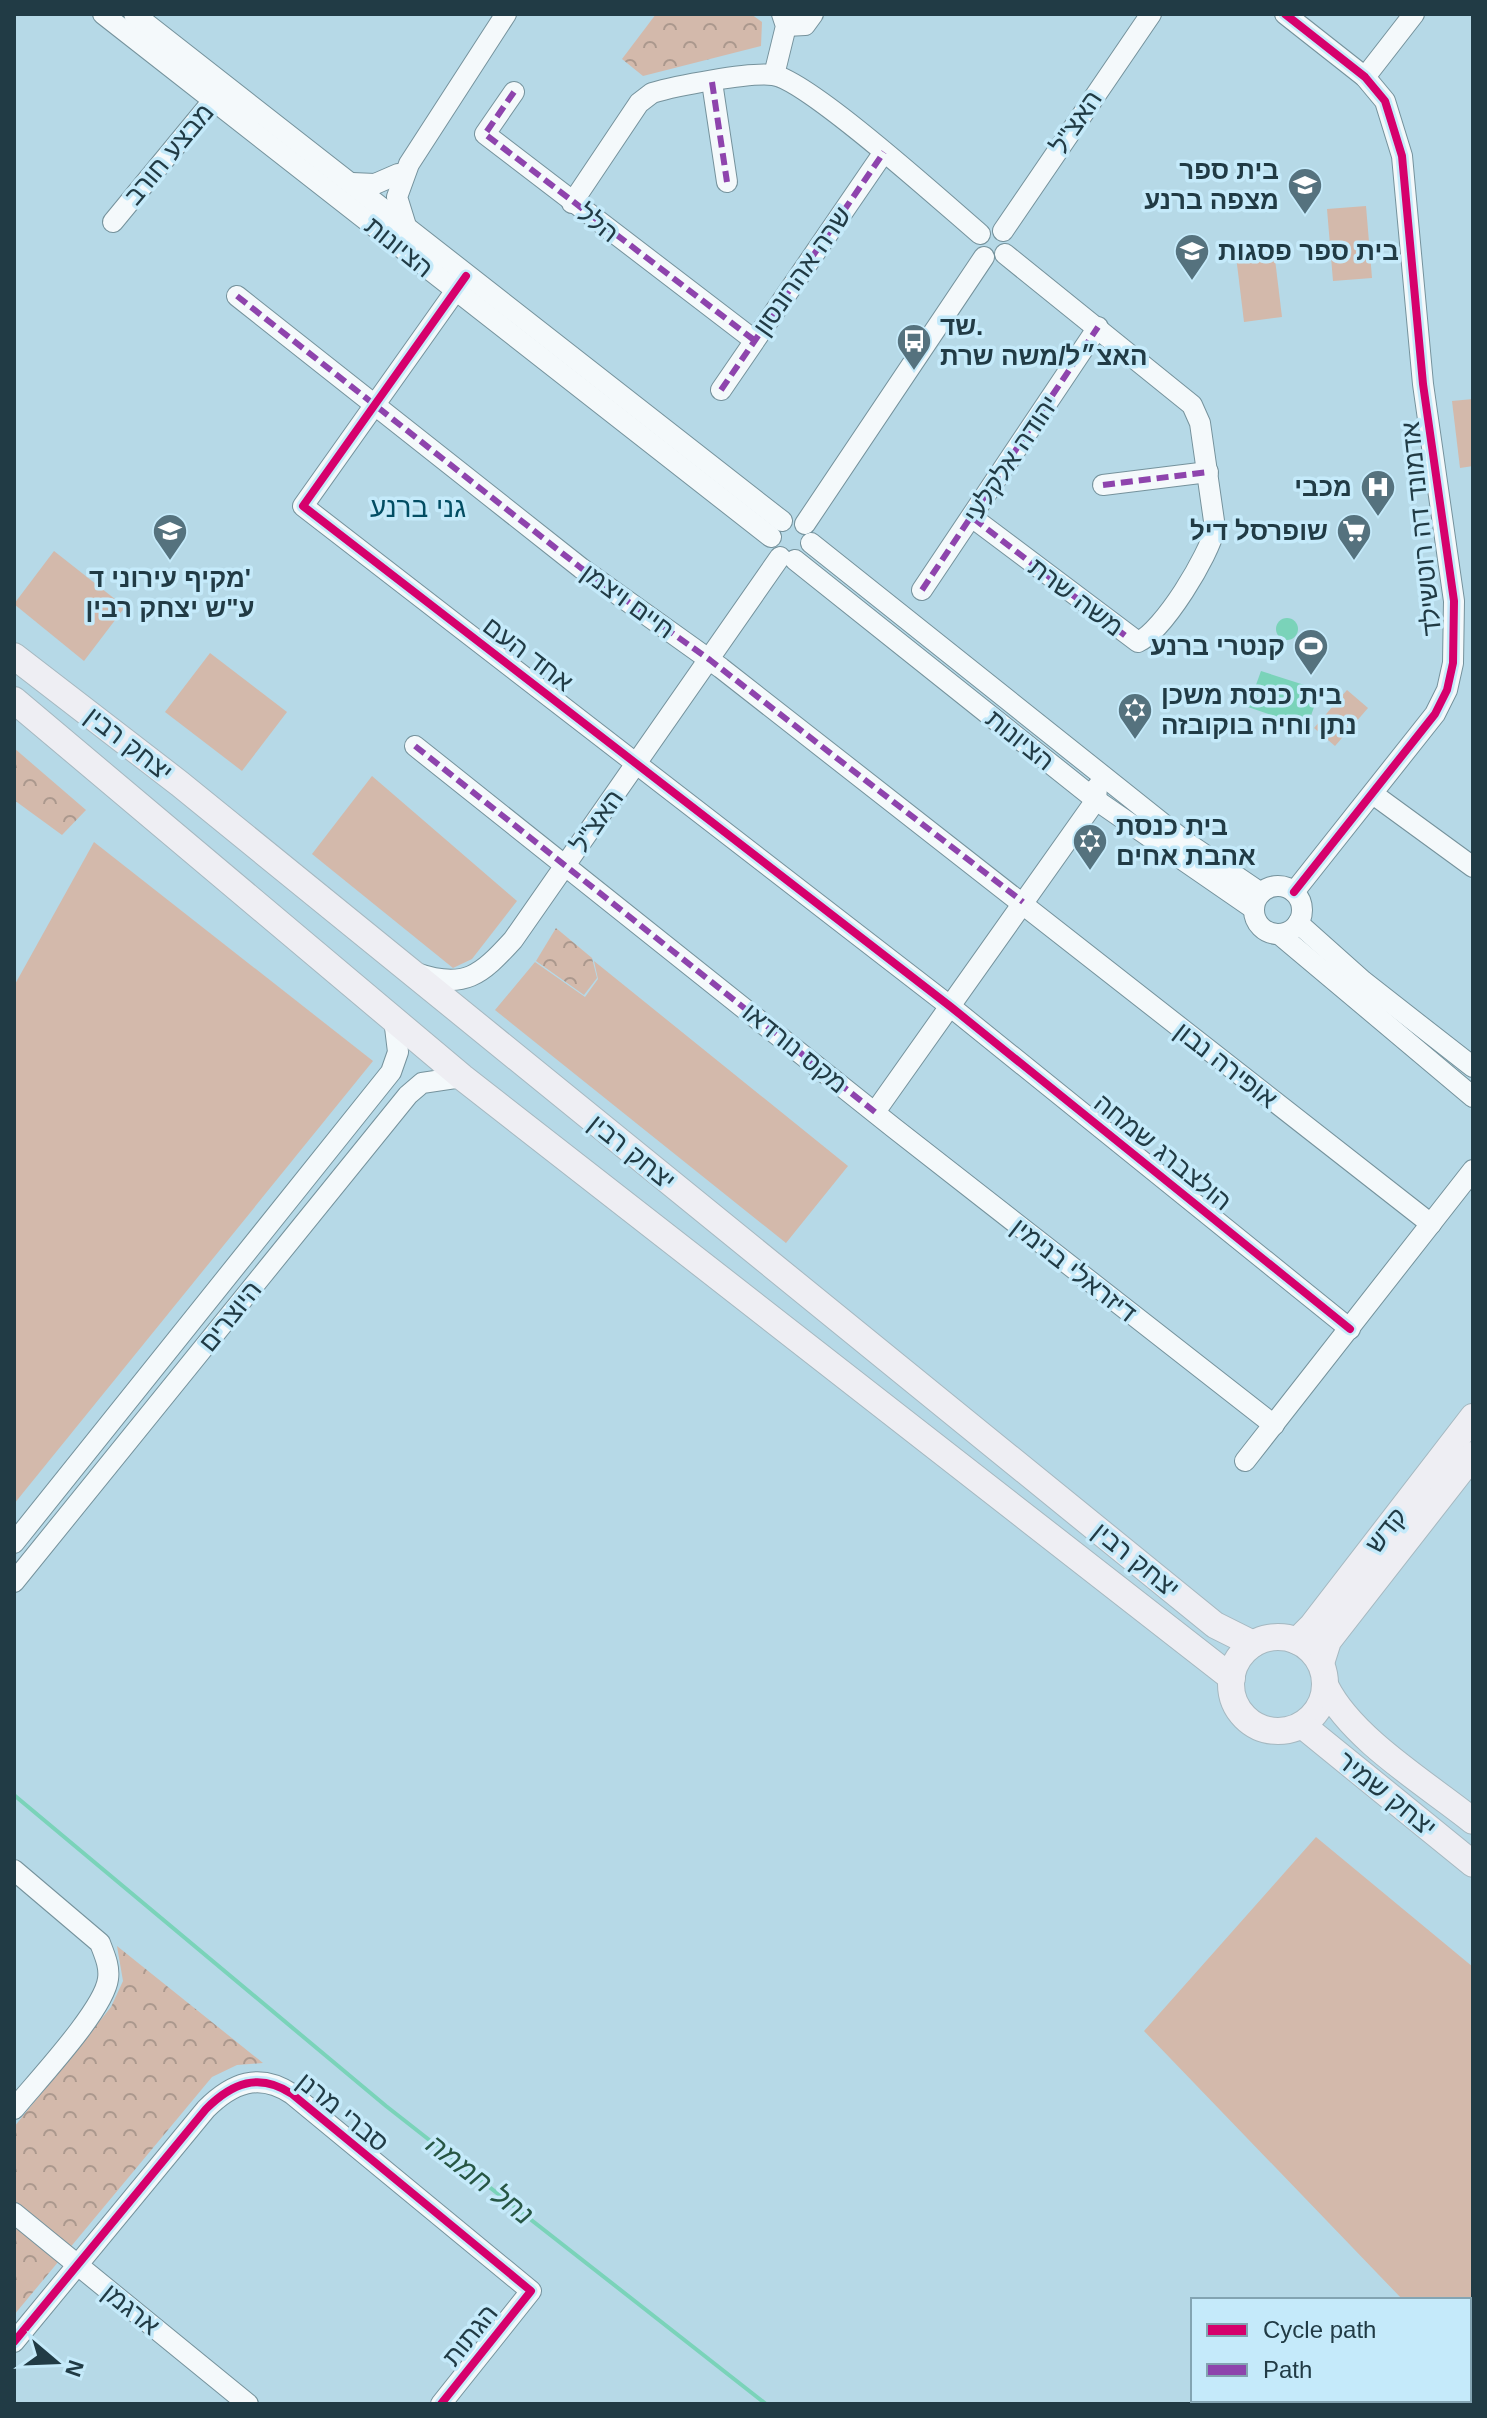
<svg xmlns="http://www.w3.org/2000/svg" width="1487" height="2418" font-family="Arial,'Noto Sans Hebrew',sans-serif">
<defs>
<pattern id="park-crowns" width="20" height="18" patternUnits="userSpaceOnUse" patternTransform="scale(2)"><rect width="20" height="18" fill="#d3b9ab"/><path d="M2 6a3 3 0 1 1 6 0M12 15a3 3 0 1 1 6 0" fill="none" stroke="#ab988d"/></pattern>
</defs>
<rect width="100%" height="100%" fill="#b6d9e7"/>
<g fill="#d3b9ab">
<polygon points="1366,206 1372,278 1333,281 1327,209"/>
<polygon points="1274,251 1282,317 1244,322 1236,256"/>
<polygon points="1473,399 1473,466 1460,468 1452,401"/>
<polygon points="54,551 125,607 84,661 14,604"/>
<polygon points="210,653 287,712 242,771 165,712"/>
<polygon points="1347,690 1368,708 1335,746 1314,728"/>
<polygon points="372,776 517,901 472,959 453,968 312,854"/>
<polygon points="94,842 373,1061 14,1504 14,986"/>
<polygon points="594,961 848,1166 786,1243 495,1010 535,962 585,997 598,979"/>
<polygon points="1316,1837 1473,1967 1473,2373 1469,2368 1469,2300 1403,2300 1144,2031"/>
</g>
<g fill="url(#park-crowns)">
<polygon points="656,14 751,14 762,22 761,46 643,76 622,59"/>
<polygon points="14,748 86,810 62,835 14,800"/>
<polygon points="556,928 592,958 597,978 584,995 536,961"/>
<polygon points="117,1946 263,2063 237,2065 212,2077 14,2315 14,2127 111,2007 123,1981"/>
</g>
<g fill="#7ad3b9">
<circle cx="1287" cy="629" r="11"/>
<polygon points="1261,671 1320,690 1307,727 1248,707"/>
</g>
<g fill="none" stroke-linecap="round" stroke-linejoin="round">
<polyline stroke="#7ad3b9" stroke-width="4" points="14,1795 386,2106 766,2404"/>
<g stroke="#75929c" stroke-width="22">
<g id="minor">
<polyline points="103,14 771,537"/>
<polyline points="134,14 782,521"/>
<polyline points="1285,14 1365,77 1385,101 1402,156 1423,384 1454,601 1453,663 1447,690 1435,714 1294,892"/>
<polyline points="786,26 805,25 813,14"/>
<polyline points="774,75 786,26 782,14"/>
<polyline points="1365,77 1414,14"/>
<polyline points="712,82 727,182"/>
<polyline points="514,92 485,134 754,340"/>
<polyline points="352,183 375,184 398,174"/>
<path d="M572,203L639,103L652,93C675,86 749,72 773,75C808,80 946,205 980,234"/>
<polyline points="113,222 220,92"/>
<polyline points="406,226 397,197 409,164 506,14"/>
<polyline points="1003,231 1151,14"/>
<polyline points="466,276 303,506 951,1007 1350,1329"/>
<polyline points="237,296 581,568 721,668 1431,1224"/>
<polyline points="721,390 884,152"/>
<polyline points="1103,485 1208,472"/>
<path d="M973,518L1138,642C1163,631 1209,556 1215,528L1200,423L1192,405L1005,254"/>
<polyline points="805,524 984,257"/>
<polyline points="811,543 1186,842 1261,893"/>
<polyline points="795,560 1096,800 1254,909"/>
<polyline points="922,590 1098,327"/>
<polyline points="415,746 894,1128 1274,1425"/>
<polyline points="1373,794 1473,867"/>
<circle cx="1278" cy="910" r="24"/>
<polyline points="1298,923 1363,981 1473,1067"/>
<polyline points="1279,934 1473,1097"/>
<path d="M416,973C465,990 481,975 513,940L780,557"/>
<polyline points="875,1112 1096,800 1097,787"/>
<polyline points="1245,1461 1473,1170"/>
<polyline points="14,1543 391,1072 398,1052 394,1019"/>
<polyline points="14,1582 408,1095 422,1083 462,1077"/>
<path d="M14,1870L100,1943C104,1954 110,1966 108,1979C104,2010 36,2082 14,2109"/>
<polyline points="14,2213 248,2404"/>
<path d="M14,2342L206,2109C232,2083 259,2072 292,2094L531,2291L441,2404"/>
</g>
</g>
<g stroke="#a5b8c0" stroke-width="28">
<g id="major">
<polyline points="14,656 180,784 1215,1625 1253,1644"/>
<polyline points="14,700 462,1077 1232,1678"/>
<circle cx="1278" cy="1684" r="47"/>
<polyline points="1297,1641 1312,1626 1473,1417"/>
<polyline points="1321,1663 1328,1641 1473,1455"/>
<path d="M1326,1687C1352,1739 1427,1784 1473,1821"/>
<polyline points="1302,1725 1473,1864"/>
</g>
</g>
<use href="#minor" stroke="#f4f9fb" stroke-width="20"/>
<use href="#major" stroke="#eeeef3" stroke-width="26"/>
<g stroke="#8e44ad" stroke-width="6" stroke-dasharray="12 6" stroke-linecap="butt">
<polyline points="712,82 727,182"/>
<polyline points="514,92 485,134 754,340"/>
<polyline points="237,296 581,568 710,660 1023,902"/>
<polyline points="721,390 884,152"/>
<polyline points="1103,485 1208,472"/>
<polyline points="973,518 1127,637"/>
<polyline points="922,590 1098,327"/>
<polyline points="415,746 875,1112"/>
</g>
<g stroke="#c5eafa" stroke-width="13">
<g id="cycleway">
<polyline points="1285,14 1365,77 1385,101 1402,156 1423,384 1454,601 1453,663 1447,690 1435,714 1294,892"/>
<polyline points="466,276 303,506 951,1007 1350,1329"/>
<path d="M14,2342L206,2109C232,2083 259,2072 292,2094L531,2291L441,2404"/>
</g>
</g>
<use href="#cycleway" stroke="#d6006c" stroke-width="8"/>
</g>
<defs>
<g id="school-pin" transform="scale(1.8)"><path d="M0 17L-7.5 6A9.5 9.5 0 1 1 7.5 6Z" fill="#55727e" stroke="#c5eafa"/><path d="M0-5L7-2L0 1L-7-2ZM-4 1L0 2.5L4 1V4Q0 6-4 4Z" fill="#fff"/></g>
<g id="bus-pin" transform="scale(1.8)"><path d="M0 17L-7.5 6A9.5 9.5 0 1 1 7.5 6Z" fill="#55727e" stroke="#c5eafa"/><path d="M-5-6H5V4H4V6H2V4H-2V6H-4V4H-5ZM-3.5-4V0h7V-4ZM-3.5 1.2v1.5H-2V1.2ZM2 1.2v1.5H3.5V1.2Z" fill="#fff"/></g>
<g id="hospital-pin" transform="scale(1.8)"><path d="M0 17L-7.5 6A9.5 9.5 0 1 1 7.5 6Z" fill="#55727e" stroke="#c5eafa"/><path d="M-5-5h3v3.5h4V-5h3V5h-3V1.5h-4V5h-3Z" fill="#fff"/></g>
<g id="supermarket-pin" transform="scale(1.8)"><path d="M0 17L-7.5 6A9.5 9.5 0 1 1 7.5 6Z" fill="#55727e" stroke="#c5eafa"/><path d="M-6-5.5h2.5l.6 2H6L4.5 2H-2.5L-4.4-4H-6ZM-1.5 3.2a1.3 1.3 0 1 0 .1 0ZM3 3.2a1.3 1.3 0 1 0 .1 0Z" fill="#fff"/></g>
<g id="stadium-pin" transform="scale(1.8)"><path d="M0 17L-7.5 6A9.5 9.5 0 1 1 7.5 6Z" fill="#55727e" stroke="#c5eafa"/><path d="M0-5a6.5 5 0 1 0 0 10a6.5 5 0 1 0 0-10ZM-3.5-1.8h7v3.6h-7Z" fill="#fff"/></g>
<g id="synagogue-pin" transform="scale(1.8)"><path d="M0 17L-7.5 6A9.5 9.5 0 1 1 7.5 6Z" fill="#55727e" stroke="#c5eafa"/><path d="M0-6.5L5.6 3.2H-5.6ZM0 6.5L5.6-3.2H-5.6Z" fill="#fff"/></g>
</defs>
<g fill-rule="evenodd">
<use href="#school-pin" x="1305" y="185"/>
<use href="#school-pin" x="1192" y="251"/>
<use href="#bus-pin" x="914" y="341"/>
<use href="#hospital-pin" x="1378" y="487"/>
<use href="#school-pin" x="170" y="531"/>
<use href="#supermarket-pin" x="1354" y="531"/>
<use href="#stadium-pin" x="1311" y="646"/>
<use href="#synagogue-pin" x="1135" y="710"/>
<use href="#synagogue-pin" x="1090" y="841"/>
</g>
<g text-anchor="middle" stroke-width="7" stroke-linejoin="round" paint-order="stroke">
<g font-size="26" fill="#213b45" stroke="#c5eafa">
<text transform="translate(1076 122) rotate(-56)" y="9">האצ"ל</text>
<text transform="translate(169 154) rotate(-50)" y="9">מבצע חורב</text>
<text transform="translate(598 223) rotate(38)" y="9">הלל</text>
<text transform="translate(399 247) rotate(39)" y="9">הציונות</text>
<text transform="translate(802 271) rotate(-55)" y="9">שרה אהרונסון</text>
<text transform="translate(1011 459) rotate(-56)" y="9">יהודה אלקלעי</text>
<text transform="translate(1421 529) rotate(-96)" y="9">אדמונד דה רוטשילד</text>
<text transform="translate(1076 597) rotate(37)" y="9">משה שרת</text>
<text transform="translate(628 601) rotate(36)" y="9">חיים ויצמן</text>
<text transform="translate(528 654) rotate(37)" y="9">אחד העם</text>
<text transform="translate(1020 740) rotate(39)" y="9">הציונות</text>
<text transform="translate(129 744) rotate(38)" y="9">יצחק רבין</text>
<text transform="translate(597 821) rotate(-55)" y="9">האצ"ל</text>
<text transform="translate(795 1048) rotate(39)" y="9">מקס נורדאו</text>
<text transform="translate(1226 1065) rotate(38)" y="9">אופירה נבון</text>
<text transform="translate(632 1152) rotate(39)" y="9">יצחק רבין</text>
<text transform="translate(1163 1152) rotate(39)" y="9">הולצברג שמחה</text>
<text transform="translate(1074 1270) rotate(38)" y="9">דיזראלי בנימין</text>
<text transform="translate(230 1316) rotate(-51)" y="9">היוצרים</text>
<text transform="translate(1386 1530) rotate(-52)" y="9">קדש</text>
<text transform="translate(1136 1560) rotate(39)" y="9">יצחק רבין</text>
<text transform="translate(1387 1794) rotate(39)" y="9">יצחק שמיר</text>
<text transform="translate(343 2112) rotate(39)" y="9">סברי מרנן</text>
<text transform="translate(131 2309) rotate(39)" y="9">ארגמן</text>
<text transform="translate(470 2335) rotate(-51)" y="9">הגתות</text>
</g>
<g font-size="26" font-weight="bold" fill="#213b45" stroke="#c5eafa" text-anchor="end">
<text x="1279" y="179">בית ספר<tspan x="1279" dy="30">מצפה ברנע</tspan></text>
<text x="1218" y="260" text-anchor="start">בית ספר פסגות</text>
<text x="940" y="335" text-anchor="start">שד.<tspan x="940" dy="30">האצ״ל/משה שרת</tspan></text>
<text x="1352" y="496">מכבי</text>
<text x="1328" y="540">שופרסל דיל</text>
<text x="170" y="587" text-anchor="middle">מקיף עירוני ד'<tspan x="170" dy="30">ע"ש יצחק רבין</tspan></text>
<text x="1285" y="655">קנטרי ברנע</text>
<text x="1161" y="704" text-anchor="start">בית כנסת משכן<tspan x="1161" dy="30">נתן וחיה בוקובזה</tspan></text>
<text x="1116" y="835" text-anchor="start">בית כנסת<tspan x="1116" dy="30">אהבת אחים</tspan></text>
</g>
<g font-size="28" fill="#024d63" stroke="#c5eafa">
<text x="418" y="517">גני ברנע</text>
</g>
<g font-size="28" font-style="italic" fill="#275644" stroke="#c5eafa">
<text transform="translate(480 2179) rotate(38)" y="10">נחל חממה</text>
</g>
</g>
<rect width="1487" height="2418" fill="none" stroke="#213b45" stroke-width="32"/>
<rect x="1191" y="2298" width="280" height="104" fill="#c5eafa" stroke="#83a4b2" stroke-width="2"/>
<rect x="1207" y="2324" width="40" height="12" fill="#d6006c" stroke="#83a4b2" stroke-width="2"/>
<text x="1263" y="2338" font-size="24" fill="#213b45">Cycle path</text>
<rect x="1207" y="2364" width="40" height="12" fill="#8e44ad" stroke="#83a4b2" stroke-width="2"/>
<text x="1263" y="2378" font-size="24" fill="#213b45">Path</text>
<g transform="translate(56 2362) rotate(109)" stroke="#c5eafa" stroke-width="6" paint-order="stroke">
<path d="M0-6L14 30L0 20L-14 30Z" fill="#213b45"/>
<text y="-12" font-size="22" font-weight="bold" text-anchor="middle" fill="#213b45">N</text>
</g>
</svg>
